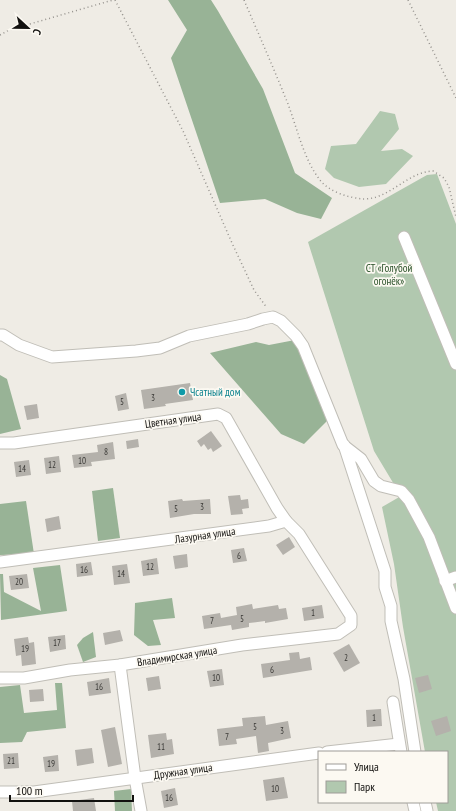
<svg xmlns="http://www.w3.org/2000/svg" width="456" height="811" font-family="'PT Sans Narrow',sans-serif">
<rect width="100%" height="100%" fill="#efece5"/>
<g fill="#b1c8af">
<polygon points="380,111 395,114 399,129 381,151 402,149 413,156 386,184 359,187 334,178 325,169 331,146 356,144"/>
<polygon points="437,174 456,224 456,811 438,811 436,802 447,802 447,752 425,752 403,627 394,564 382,507 401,496 374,451 308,242 427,175"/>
</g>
<g fill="#98b396">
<polygon points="168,0 211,0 218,11 263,89 295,173 332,198 321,219 297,213 265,199 220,203 171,58 187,30"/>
<polygon points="295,340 327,421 304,444 281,434 210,353 256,342 269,345"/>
<polygon points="0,375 7,379 21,429 0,434"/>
<polygon points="113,488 120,538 98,541 92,491"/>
<polygon points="26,501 34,554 0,555 0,504"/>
<polygon points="60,565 67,611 1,620 0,574 3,574 4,592 41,611 33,568"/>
<polygon points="172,598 175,618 153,620 161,645 148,646 134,635 135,603"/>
<polygon points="93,632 96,657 83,662 77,645 83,638"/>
<polygon points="55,683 62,683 66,728 27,732 22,742 0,743 0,687 20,685 24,713 57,710"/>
<polygon points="131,789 132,811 115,811 114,791"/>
</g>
<g fill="#b4b1ab">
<polygon points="190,383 193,400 165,404 166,406 144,409 141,390"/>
<polygon points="126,393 129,409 118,411 115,396"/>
<polygon points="37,404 39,418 27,420 24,406"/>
<polygon points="211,431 222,446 213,452 211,448 208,450 204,444 201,447 197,441"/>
<polygon points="138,439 139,447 127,449 126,441"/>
<polygon points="113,442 115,459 91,462 92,466 74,468 72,455 98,452 97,445"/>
<polygon points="59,456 61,472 46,474 44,458"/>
<polygon points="29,460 31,475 16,477 14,462"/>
<polygon points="240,495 241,500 248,499 249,508 242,509 243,514 231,515 228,496"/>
<polygon points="182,499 183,501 210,499 211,514 194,514 170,518 168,501"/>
<polygon points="59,516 61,529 47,532 45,519"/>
<polygon points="289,537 295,547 283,555 276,545"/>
<polygon points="244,548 247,561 233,563 231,550"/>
<polygon points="187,554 188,567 175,569 173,556"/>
<polygon points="157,558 159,574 143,576 141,561"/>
<polygon points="91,562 93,575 77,577 76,564"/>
<polygon points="127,564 130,583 114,585 112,566"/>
<polygon points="27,574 29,588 11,590 9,576"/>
<polygon points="252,604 253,609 278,605 279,609 286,608 288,619 265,623 265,621 249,623 249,627 232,630 231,625 204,629 202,616 220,613 221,618 237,615 236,607"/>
<polygon points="322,605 324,618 304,621 302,608"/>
<polygon points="120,630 123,641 105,645 103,633"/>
<polygon points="65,635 66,649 50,652 48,637"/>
<polygon points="28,637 29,643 34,642 36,664 22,666 21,655 16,656 14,639"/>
<polygon points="349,644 360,663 344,672 333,653"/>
<polygon points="299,652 300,659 310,657 312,670 263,678 261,664 290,660 289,653"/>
<polygon points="222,669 224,685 210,687 207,671"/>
<polygon points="428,675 432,689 419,693 415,678"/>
<polygon points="159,676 161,689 148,691 146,678"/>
<polygon points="109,678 111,693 89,696 87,682"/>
<polygon points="43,689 44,701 30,702 29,690"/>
<polygon points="381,709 382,726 367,727 366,710"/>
<polygon points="265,716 266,725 288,721 291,738 268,743 269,751 258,753 256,736 236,739 237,744 219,746 217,729 243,726 242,718"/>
<polygon points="447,716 451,731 436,736 431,721"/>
<polygon points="115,727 122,764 108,767 101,730"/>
<polygon points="166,733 167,740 172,739 174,754 151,758 148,735"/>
<polygon points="92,748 94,763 77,766 75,750"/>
<polygon points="18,753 19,768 4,769 3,754"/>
<polygon points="58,755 59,771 45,772 43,757"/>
<polygon points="284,777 288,798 266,801 263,780"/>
<polygon points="175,788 178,805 164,808 161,791"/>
<polygon points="94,798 96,811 73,811 72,801"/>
</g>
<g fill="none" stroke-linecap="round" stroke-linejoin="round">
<g stroke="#c0beb7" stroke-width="13">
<g id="minor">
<polyline points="404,237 456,364"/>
<polyline points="0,335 3,335 19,345 52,357 136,351 160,348 189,336 248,324 263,319 273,317 281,321 296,336 303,346 343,445 361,459 374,481 381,486 401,491 409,500 429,537 456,608"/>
<polyline points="0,443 14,443 218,414 226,418 277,508 286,521"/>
<polyline points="344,445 385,571 385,587 391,606 391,621 404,679 415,752"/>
<polyline points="0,562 269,526 286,521 299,534 351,616 351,625 338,634 242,645 120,665 70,670 24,678 0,678"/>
<polyline points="445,581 456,577"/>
<polyline points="120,665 135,778 141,811"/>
<polyline points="393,702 401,752"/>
<polyline points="327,752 399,744"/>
<polyline points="0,792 34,792 319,753"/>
<polyline points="413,802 415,811"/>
<polyline points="425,802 427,811"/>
</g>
</g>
<g stroke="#95928d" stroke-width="1.5" stroke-dasharray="1 3" stroke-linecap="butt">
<polyline points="115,0 183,131 232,243 254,290 267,308"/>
<path d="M244,0C259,35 274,69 288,104C297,128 304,160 320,180C329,192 349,198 364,199C390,199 407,172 433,171L444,178L449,187L456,217"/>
<polyline points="408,0 456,98"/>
<polyline points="0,35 9,30 113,0"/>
</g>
<use href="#minor" stroke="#fff" stroke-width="11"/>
</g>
<circle fill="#0f9aa8" stroke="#fcf9f2" stroke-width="1.5" cx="182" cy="392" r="4"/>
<g text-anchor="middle" stroke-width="3.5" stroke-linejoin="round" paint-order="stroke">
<g font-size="9" fill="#3a3936">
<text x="153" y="401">3</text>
<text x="122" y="405">5</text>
<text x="106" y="455">8</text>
<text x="82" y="464">10</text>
<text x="52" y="468">12</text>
<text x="22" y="472">14</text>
<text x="202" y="510">3</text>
<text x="176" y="512">5</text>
<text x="239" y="559">6</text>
<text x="150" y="570">12</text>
<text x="84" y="573">16</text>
<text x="121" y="577">14</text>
<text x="19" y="585">20</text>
<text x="313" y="616">1</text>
<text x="242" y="622">5</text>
<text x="212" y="624">7</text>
<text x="57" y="646">17</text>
<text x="25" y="652">19</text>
<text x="346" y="661">2</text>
<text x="272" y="673">6</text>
<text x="216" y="681">10</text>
<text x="99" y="690">16</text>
<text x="374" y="721">1</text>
<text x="255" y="730">5</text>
<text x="282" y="734">3</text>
<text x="227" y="740">7</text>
<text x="161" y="750">11</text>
<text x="11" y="764">21</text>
<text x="51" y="767">19</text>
<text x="275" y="792">10</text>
<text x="169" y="801">16</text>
</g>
<g font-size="11" fill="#285027" stroke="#fcf9f2">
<text x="389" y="272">СТ «Голубой<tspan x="389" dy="13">огонёк»</tspan></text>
</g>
<g font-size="11" fill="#0d838f" stroke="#fcf9f2" text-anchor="start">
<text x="190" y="396">Чсатный дом</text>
</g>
<g font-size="11" fill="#12110f" stroke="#fcf9f2">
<text transform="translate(173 420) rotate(-8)" y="4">Цветная улица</text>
<text transform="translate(205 535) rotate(-8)" y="4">Лазурная улица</text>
<text transform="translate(177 656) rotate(-9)" y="4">Владимирская улица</text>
<text transform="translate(183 771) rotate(-8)" y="4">Дружная улица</text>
</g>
</g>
<rect x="318" y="751" width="130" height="52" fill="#fcf9f2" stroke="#9e9c97"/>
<rect x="326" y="764" width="20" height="6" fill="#ffffff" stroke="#9e9c97"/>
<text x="354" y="771" font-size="12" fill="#12110f">Улица</text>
<rect x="326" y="781" width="20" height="12" fill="#b1c8af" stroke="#9e9c97"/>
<text x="354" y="791" font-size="12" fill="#12110f">Парк</text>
<g transform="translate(28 28) rotate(112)" stroke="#fcf9f2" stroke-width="3" paint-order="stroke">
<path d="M0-3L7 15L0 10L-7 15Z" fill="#12110f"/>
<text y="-6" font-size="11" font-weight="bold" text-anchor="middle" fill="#12110f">С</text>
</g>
<path d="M10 795v6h123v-6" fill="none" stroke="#12110f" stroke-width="2"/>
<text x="16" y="795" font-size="12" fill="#12110f" stroke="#fcf9f2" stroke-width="3" paint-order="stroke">100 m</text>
</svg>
